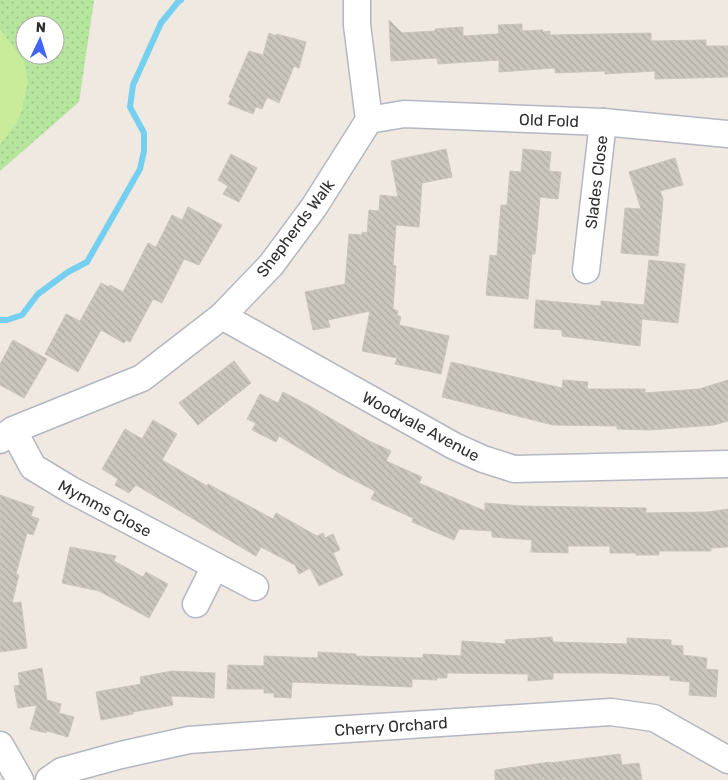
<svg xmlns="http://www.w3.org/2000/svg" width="728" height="780" font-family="Rubik,sans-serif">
<defs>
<pattern id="green-dots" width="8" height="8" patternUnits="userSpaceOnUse" patternTransform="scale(1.25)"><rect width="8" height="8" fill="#b6e59e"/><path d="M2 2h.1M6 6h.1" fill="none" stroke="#9dc588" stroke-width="1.8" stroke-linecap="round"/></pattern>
<pattern id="building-back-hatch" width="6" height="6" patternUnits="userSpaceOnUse" patternTransform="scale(1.25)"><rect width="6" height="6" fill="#cbc7bf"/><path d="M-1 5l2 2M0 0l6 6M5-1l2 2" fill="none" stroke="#afaba4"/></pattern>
</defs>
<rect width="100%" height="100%" fill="#efe9e1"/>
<path fill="url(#green-dots)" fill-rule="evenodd" d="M0,0H94L79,102L0,171ZM25,25H55V55H25Z"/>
<polygon fill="#c9ec9a" points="0,29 24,62 28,81 22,110 17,122 0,145"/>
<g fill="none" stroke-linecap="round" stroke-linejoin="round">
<polyline stroke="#75cff0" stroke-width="6" points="0,320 7,320 22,315 38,294 68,272 87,262 140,169 144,151 144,133 130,107 133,85 161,23 178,2 181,0"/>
</g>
<g fill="url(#building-back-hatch)" stroke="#cbc5ba">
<polygon points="389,20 402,33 435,31 435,29 463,27 463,36 497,34 499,33 498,25 522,24 522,31 543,30 543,32 550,31 550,35 651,33 651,41 706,40 706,46 728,46 728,77 655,79 655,71 605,74 605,71 555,73 555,68 499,72 499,60 438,64 437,58 391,61"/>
<polygon points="269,33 276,36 277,34 306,42 299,68 294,66 279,103 267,97 262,109 256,107 253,114 228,104 231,98 229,97 249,51 263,55"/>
<polygon points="446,149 452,177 422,183 419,227 396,225 393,265 396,266 393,309 398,311 397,315 401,317 399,325 449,336 441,374 395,364 397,358 362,351 370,311 328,320 330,327 313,330 305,292 345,284 349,234 362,235 362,232 367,233 369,210 379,211 380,195 398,197 391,161"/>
<polygon points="523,149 551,152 549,171 561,172 558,199 540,197 535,254 532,254 528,299 486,295 490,255 497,256 501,205 507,205 510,171 521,172"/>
<polygon points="231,154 257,168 239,202 223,194 228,186 218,180"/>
<polygon points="675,158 683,185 660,191 663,199 658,256 621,253 625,208 641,209 629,172"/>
<polygon points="188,207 222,225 199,265 184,259 162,303 153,299 130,342 126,340 124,343 101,330 78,372 45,354 66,314 80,321 101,283 109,287 110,285 123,292 148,243 156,247 172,215 182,220"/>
<polygon points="649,260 685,264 678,323 642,319 640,346 562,336 562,330 534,328 536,300 601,306 601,301 644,305 643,314"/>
<polygon points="13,340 47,359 24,398 0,385 0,364"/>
<polygon points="234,361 251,383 198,425 179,403"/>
<polygon points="451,362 562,388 563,380 588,382 587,389 645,389 645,393 699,389 728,380 728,421 714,425 650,430 617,429 617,426 553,425 442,397"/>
<polygon points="283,392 308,405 369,441 391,451 386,461 422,477 419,483 485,511 485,503 521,506 646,508 646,513 708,512 728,509 728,547 711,548 711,551 659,551 659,555 636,555 636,553 610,553 610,546 568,546 568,553 531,552 532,540 492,537 492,531 459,529 454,540 412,522 413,518 371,499 375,491 338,472 279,436 276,442 252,430 256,423 247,419 260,394 278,403"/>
<polygon points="153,420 177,434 162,460 207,486 208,484 273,519 276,513 317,536 323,533 325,538 333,534 340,550 333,553 343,575 319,586 310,568 299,574 295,565 261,547 256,556 136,485 129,493 115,485 118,479 102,469 125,429 142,439"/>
<polygon points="0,495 34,507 31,516 39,519 33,535 27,533 16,574 19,575 12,603 21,602 27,648 0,652"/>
<polygon points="70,547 116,556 114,561 143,577 146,572 168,584 149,618 99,591 62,583"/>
<polygon points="552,637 553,642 627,644 627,638 671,640 671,645 683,646 683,655 707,658 706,669 718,670 716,697 689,695 690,682 670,680 670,676 604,673 553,673 553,679 528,681 528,674 447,673 447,678 437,678 437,680 412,679 412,687 292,682 291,698 274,697 274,693 264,693 264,689 227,689 228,665 264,666 264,656 318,658 318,652 356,654 356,656 423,658 423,654 461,656 462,641 506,644 505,640"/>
<polygon points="42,668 47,700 61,704 59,713 74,717 68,737 47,731 46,733 30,729 37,705 18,708 14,686 20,685 18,673"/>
<polygon points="172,671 215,673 214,698 171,696 173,705 133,712 133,714 101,720 96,692 141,684 140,677"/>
<polygon points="620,754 622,765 639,763 642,780 495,780 495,770 550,762 550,763"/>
</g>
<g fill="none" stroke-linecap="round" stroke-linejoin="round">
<g stroke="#b4b7c1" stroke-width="29">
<g id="minor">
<polyline points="369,120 404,114 603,122 728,134"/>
<polyline points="586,270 603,122"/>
<polyline points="222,316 454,446 483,459 514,469 728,464"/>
<polyline points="13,430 33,467 71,490 255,587"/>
<polyline points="0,440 13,430 142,378 222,316 271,265 314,207 369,120 357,25 357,0"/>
<polyline points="196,604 215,566"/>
<polyline points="0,745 20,780"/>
<polyline points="49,780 62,771 121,755 189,740 271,734 611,712 654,718 728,760"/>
</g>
</g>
<use href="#minor" stroke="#fff" stroke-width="26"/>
</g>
<g text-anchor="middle" stroke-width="4" stroke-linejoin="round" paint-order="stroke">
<g font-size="16" fill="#2e2e2e" stroke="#fff">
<text transform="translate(549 120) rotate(2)" y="6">Old Fold</text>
<text transform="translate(596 182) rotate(-83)" y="6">Slades Close</text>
<text transform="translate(295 228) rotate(-53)" y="6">Shepherds Walk</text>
<text transform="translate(421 426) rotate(28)" y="6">Woodvale Avenue</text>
<text transform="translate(105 508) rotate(28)" y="6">Mymms Close</text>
<text transform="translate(391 726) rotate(-4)" y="6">Cherry Orchard</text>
</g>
</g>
<g transform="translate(40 40) rotate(4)"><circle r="24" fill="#ffffff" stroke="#ababab"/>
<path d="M0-4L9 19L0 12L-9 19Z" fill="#4264fb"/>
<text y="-8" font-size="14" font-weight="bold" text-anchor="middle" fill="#2e2e2e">N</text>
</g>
</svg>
